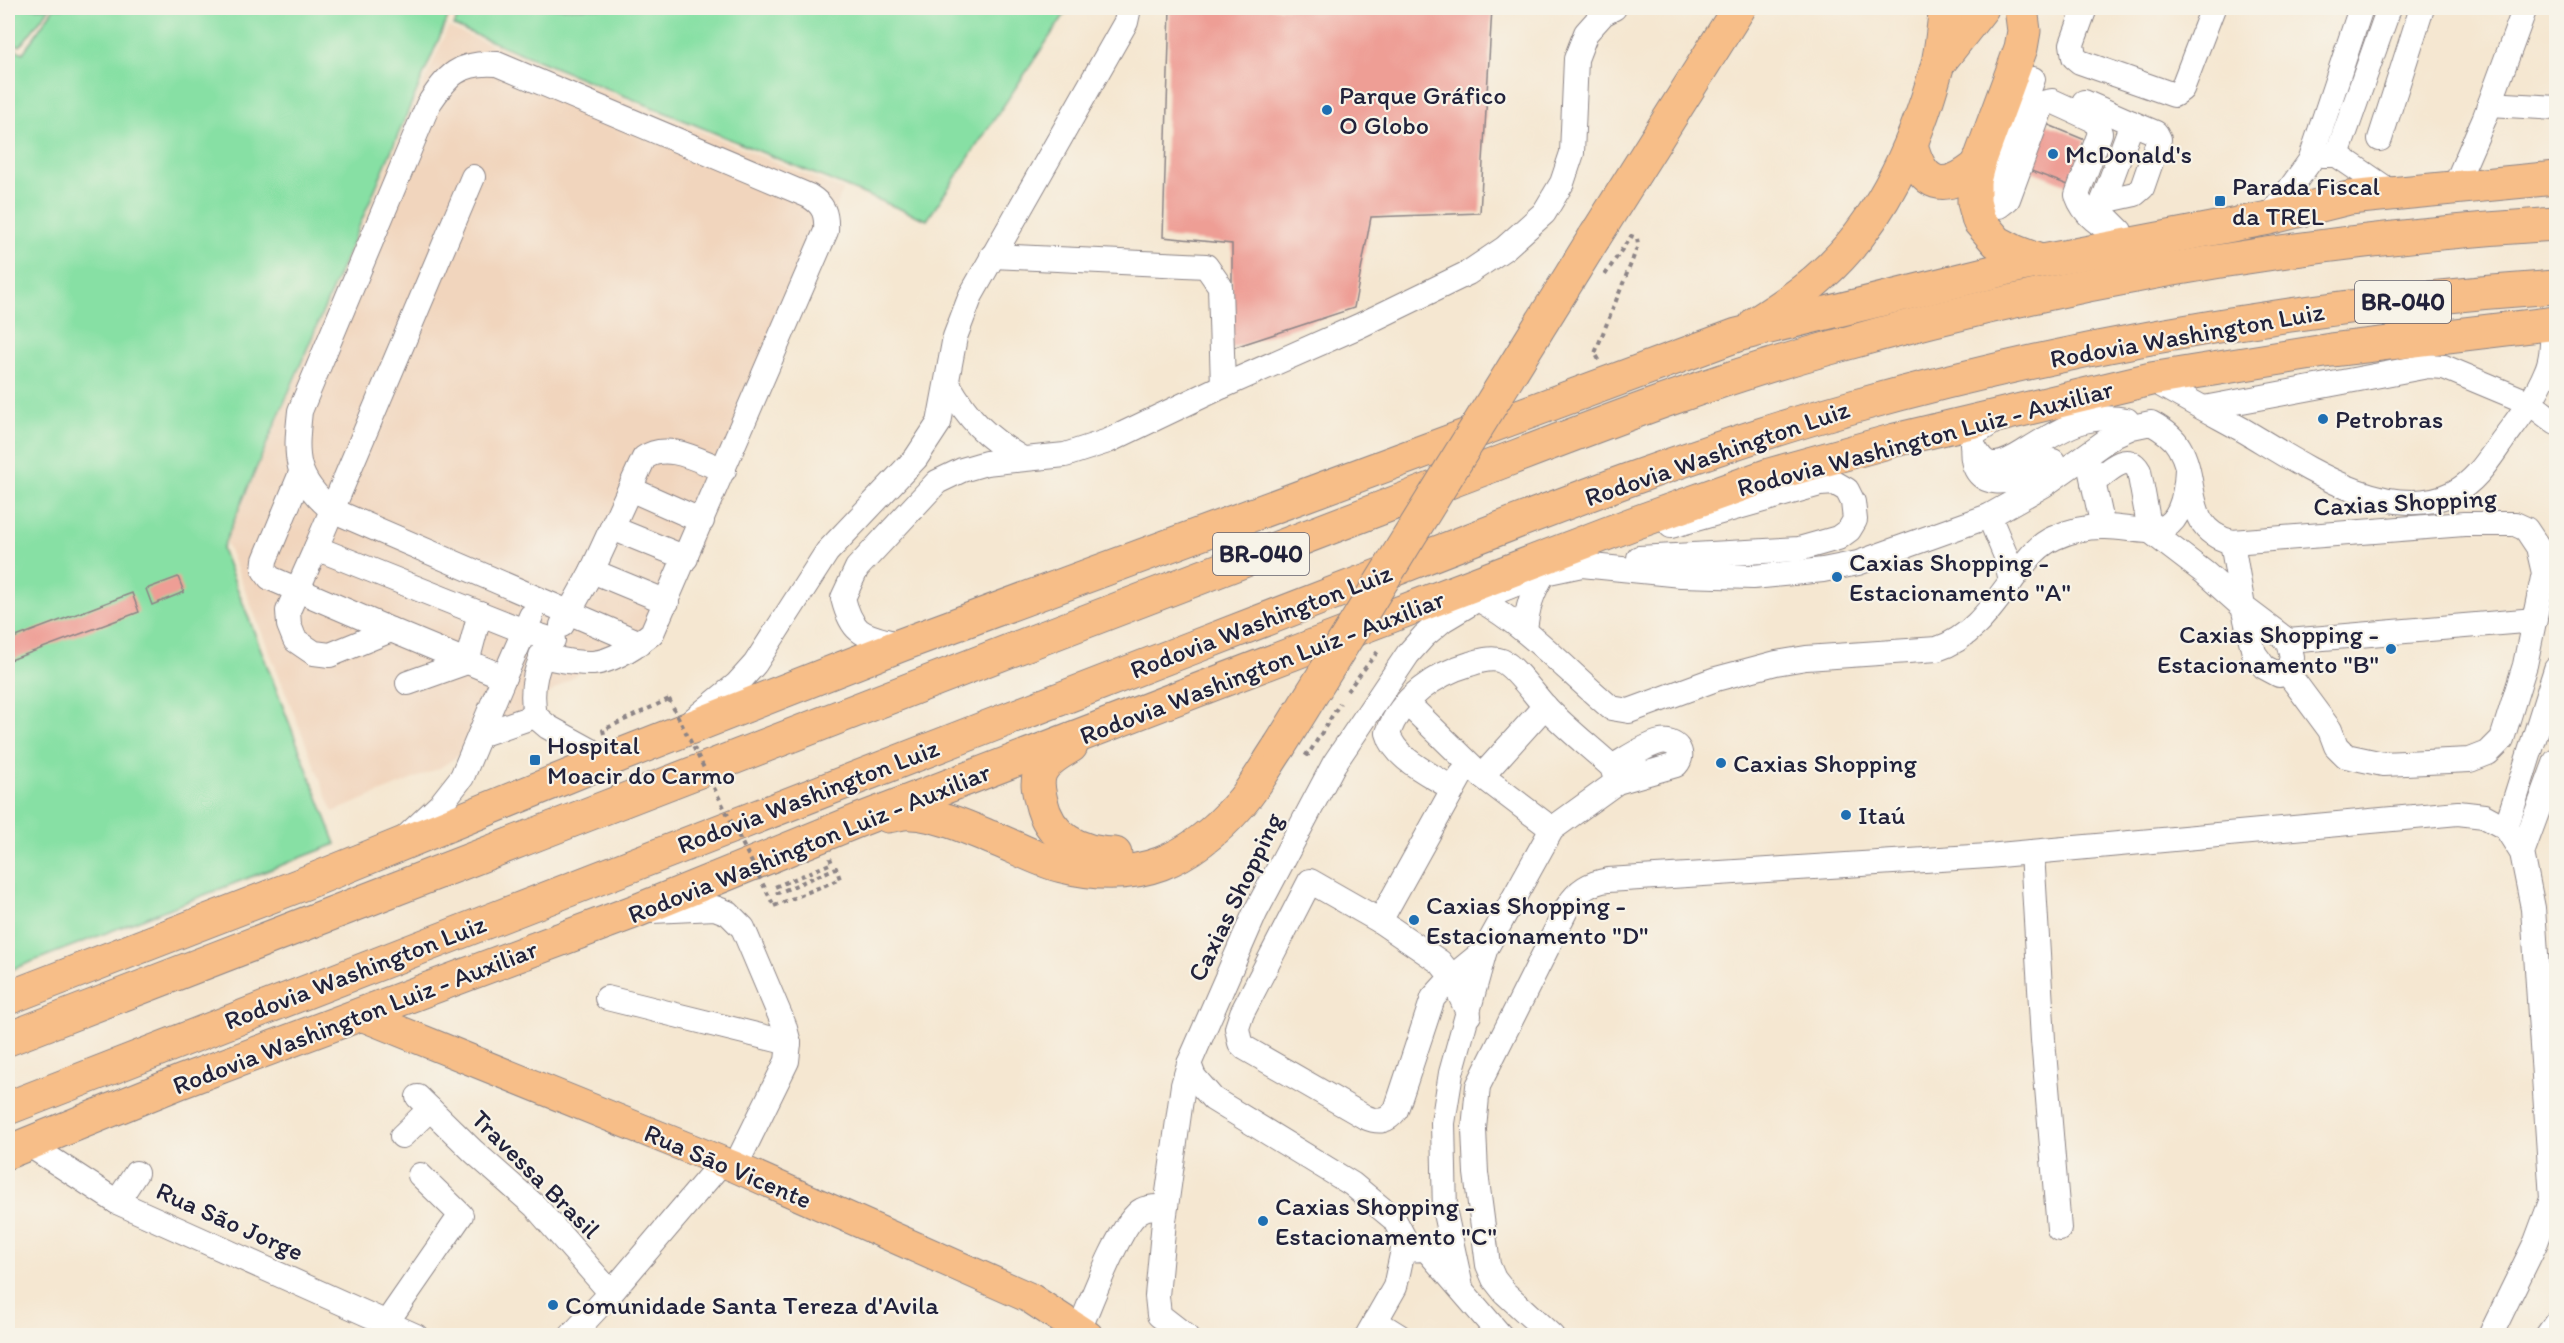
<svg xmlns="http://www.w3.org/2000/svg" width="2564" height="1343" font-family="Itim,sans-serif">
<rect width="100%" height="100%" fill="#f7f3e8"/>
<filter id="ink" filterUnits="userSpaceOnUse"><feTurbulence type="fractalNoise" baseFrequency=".0167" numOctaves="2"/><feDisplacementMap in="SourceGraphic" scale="12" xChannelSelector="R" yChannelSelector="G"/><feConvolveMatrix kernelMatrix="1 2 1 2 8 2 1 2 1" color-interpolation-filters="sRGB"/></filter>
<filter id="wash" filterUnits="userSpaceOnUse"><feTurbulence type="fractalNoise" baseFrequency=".008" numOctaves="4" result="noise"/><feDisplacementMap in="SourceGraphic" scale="24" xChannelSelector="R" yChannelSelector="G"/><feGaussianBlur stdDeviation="1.35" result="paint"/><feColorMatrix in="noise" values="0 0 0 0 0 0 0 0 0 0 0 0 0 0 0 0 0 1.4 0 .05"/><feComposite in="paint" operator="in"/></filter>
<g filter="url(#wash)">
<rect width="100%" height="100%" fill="#f5e7d1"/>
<polygon fill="#f1d5bd" points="448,27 843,190 660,640 585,669 440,768 333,812 226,542"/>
<g fill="#87e0a4" stroke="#548170" stroke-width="1.5">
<polygon points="8,8 50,8 20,46 8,41"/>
<polygon points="54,8 452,8 222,549 336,844 8,971 8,46 23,53"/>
<polygon points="461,8 1069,8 927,220 454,26"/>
</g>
<g id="blocks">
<g fill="#ee9e95">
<polygon points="1170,8 1492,8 1480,213 1371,217 1354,308 1232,348 1232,244 1163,237"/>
<polygon points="2039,121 2085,140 2068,185 2021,167"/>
<polygon points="178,577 184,592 152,605 146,589"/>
<polygon points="132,593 139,612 8,661 8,640"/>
</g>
</g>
</g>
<g filter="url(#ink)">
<use href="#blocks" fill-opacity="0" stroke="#8c8486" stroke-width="1.5"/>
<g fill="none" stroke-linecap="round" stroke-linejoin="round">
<g stroke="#8c8486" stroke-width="26">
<g id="minor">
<polyline points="2085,8 2072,44 2074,57 2080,62 2174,95 2182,89 2213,8"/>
<path d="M2033,79L1992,192L1991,200L1999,206L2008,199L2042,106L2046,102L2052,101L2096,121L2100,133L2077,195C2086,221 2109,229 2132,243"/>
<polyline points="2084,102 2132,123 2103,201 2102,213 2120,231"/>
<polyline points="2490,104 2556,108"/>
<polyline points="2380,139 2422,8"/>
<polyline points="2323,155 2337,155 2394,194"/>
<polyline points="2337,155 2389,8"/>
<polyline points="2455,186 2485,117 2525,8"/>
<polyline points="2103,201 2135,194 2142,188 2159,139 2156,133 2132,123"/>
<polyline points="2269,218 2310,161 2361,8"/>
<polyline points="992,256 1206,266 1220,286 1223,386"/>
<path d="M2151,379C2182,397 2212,413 2243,430C2298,462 2387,526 2453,493C2475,482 2488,461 2502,441C2518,419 2536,397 2546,372C2553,357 2552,339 2553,323"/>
<path d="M948,384C969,420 985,436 1021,458"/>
<polyline points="2204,408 2428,366 2444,367 2530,403 2556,423"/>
<path d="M1998,419L1974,434C1962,500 2017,485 2053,461"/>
<path d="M1972,444C1978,453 1983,465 1995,464C2007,464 2019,455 2029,449C2064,428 2084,413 2127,420"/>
<polyline points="2090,468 2103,527"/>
<path d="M2187,469C2186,494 2181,531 2148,531C2133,531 2118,526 2102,527C2086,527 2069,531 2054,538C2038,545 2028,559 2018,572C1995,602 1974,638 1937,649L1806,658L1776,663L1716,679L1629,711L1611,708C1567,671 1528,627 1478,599L1544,573L1582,565L1681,575L1753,577L1823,570L1858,563L1989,516L2044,485L2116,434L2132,427L2151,423C2162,429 2173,436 2179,447C2200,482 2181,529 2232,542L2464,524H2515L2526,529L2538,547L2544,573L2525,665L2502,739L2488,753L2470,760L2383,764L2346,756L2336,746L2330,730L2287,672"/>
<polyline points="301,473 265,560 264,570 270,578 391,630"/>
<path d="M2093,483C2106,473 2127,449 2139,471L2150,531"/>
<polyline points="630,489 702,521"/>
<polyline points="1989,516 2005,554 2011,581"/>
<polyline points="612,528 686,558"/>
<polyline points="2150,531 2205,573 2243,607 2288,641 2292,658 2287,672 2279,675 2264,667 2254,653 2243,607 2232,542"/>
<polyline points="316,548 473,177"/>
<polyline points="1639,558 1799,549 1838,538 1849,530 1855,520 1853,502 1847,490 1835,483 1820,484 1671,526"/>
<polyline points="592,571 667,602"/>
<path d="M562,625L592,571L644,458C667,441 699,461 724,470"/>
<path d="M1525,631C1527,608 1532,592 1544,573"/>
<polyline points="2288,641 2535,620"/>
<path d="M901,645C866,635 853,638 843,598L857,568L937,482L962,470L986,463L1065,455L1108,441L1223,386L1359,326L1468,273L1505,248L1544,213L1562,183L1572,153L1576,59L1586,33L1603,14L1614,8"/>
<path d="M541,656C557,659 576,664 593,663C614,661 637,645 652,633L826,231C827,214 824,205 809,196L497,64C459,61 447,76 428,105L300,411C295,458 294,478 332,510L640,643"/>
<polyline points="504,677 531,616"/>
<polyline points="408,683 467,662 480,613"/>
<polyline points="1407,703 1482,776 1552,829"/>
<polyline points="693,720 737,684 755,664 827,552 916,458 939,423 955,337 971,295 1126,22 1129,8"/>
<polyline points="480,735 535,716"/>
<polyline points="1482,776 1545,706"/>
<path d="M1453,789C1431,774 1395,760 1388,733C1401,698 1435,674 1470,664C1479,661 1492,657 1502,661C1515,667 1533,693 1543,704C1564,727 1589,746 1612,767L1616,780"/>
<polyline points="2506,828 2556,669"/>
<path d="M405,838L440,805L462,777L504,677L391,630L330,655L314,653L295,640L289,625L288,611L316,548L524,631L553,640C535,664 530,687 535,716L548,727L608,760"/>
<polyline points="2032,852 2043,1040 2059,1229"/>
<polyline points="2522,853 2556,761"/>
<polyline points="652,911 715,908 728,913 743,928 784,1025 789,1043 787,1061 735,1167"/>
<polyline points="1380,921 1461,775"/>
<polyline points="607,998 789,1043"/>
<path d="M1469,1015L1452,977L1440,962L1380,921L1310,881L1242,1013L1237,1028L1240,1043L1245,1048L1365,1117C1379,1123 1387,1122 1396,1110L1433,998L1452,977L1485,950"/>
<polyline points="1189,1064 1194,1077 1213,1099 1352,1184 1394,1219 1403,1236 1403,1250 1395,1287 1367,1336"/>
<polyline points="418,1097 473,1151 535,1206 611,1293"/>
<polyline points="402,1136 430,1109"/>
<polyline points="28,1144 117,1202 416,1336"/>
<polyline points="117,1202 136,1173"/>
<polyline points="1403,1250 1426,1249 1501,1336"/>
<path d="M1461,1287L1445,1213L1443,1123L1451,1073L1485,950L1552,829L1617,782L1676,765C1687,753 1675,739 1660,742C1644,746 1626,759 1612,767"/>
<polyline points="1375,1321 1399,1336"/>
<polyline points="387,1322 461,1215 420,1175"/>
<path d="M1080,1328C1090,1304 1121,1220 1142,1210C1149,1206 1158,1207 1165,1207"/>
<polyline points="571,1336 611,1293 722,1162"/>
<polyline points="1186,1336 1159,1315 1157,1296 1164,1221 1183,1085 1189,1064 1255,913 1334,764 1408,654 1424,636 1443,620 1478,599"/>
<path d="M1552,1336L1505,1293L1494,1279L1488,1265L1476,1173L1474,1129L1478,1086L1568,906C1578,890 1590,883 1608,880L1988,856L2458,813L2484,816L2506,828L2522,853L2533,908L2552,1199L2536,1242L2490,1336"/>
<polyline points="2547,1336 2556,1323"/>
</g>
</g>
<g stroke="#8c8486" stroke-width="32">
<polyline id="major" points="360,1015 735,1167 1030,1298 1088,1336"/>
</g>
<g stroke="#8c8486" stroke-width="35">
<g id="highway">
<polyline points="2021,8 2024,31 2021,48 1978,165 1974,181 1974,202 1979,221 1997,242 2016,252 2040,261"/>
<polyline points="1941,60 1982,8"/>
<path d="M1911,144C1922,187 1944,194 1978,165"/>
<polyline points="1594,238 1739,8"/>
<path d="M1756,323C1780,308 1803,293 1823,274C1883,220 1916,143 1937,67C1942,48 1943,27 1946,8"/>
<path d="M1071,746C1060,753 1045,760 1040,773C1036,783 1039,792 1041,801C1049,838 1080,853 1115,854"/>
<path d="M888,816C896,815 904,812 911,813C937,814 966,827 990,837C1014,846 1037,860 1062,866C1138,885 1190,861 1240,804C1255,787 1266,766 1279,747"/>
<polyline points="8,998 318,878 608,760 901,645 1737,335 2021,265 2269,218 2349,198 2556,178"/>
<path d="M8,1039C352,905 696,773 1040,639C1179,585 1318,532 1457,479C1578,433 1700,384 1826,349C2064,281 2309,239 2556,224"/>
<path d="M8,1108C335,979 663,855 990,726C1124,673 1259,623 1393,570C1544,511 1695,451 1852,407C2081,343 2319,303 2556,287"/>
<polyline points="8,1152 180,1082 636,911 857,821 1315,645 1632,524 1769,475 1895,440 2151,379 2331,350 2556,323"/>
</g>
</g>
<g stroke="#8c8486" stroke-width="4" stroke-dasharray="4.5 4.5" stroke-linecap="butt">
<polyline points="1599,360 1595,353 1632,261 1638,245 1637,238 1631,236 1603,278"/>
<polyline points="1347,691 1379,650"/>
<polyline points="604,734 603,730 669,699"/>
<polyline points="1305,753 1308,755 1340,703"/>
<polyline points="774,906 840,879 836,868 778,893 775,887 832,863 830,858"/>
</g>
<use href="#minor" stroke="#fff" stroke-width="24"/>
<use href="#major" stroke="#f7be88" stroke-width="30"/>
<use href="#highway" stroke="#f7be88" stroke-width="33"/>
<g stroke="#8c8486" stroke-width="35" stroke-linecap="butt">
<polyline id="highway-bridge" points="1279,747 1594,238"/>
</g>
<polyline stroke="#8c8486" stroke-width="4" stroke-dasharray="4.5 4.5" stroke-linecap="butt" points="669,699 774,906"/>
<use href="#highway-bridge" stroke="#f7be88" stroke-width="33"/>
</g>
</g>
<g fill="#1f6fb2" stroke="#f7f3e8" stroke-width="2">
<circle cx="1327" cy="110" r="6"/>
<circle cx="2053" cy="154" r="6"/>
<rect x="2214" y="195" width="12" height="12" rx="3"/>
<circle cx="2323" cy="419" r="6"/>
<circle cx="1837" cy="577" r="6"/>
<circle cx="2391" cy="649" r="6"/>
<rect x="529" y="754" width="12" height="12" rx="3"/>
<circle cx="1721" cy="763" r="6"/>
<circle cx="1846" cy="815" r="6"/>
<circle cx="1414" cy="920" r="6"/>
<circle cx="1263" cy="1221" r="6"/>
<circle cx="553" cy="1305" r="6"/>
</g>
<g text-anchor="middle" stroke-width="4.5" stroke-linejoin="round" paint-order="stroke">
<g fill="#f7f3e8" stroke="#62616f" stroke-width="1.5">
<rect x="2355" y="281" width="96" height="42" rx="4.5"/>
<rect x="1213" y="533" width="96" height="42" rx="4.5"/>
</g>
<g font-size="24" font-weight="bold" fill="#22223b">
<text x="2403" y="310">BR-040</text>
<text x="1261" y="562">BR-040</text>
</g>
<g font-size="26" fill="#22223b" stroke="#f7f3e8" text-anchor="start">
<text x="1339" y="104">Parque Gráfico<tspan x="1339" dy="30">O Globo</tspan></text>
<text x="2065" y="163">McDonald's</text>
<text x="2232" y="195">Parada Fiscal<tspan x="2232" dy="30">da TREL</tspan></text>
<text x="2335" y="428">Petrobras</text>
<text x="1849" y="571">Caxias Shopping -<tspan x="1849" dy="30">Estacionamento "A"</tspan></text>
<text x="2379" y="643" text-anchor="end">Caxias Shopping -<tspan x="2379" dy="30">Estacionamento "B"</tspan></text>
<text x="547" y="754">Hospital<tspan x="547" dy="30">Moacir do Carmo</tspan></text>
<text x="1733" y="772">Caxias Shopping</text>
<text x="1858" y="824">Itaú</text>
<text x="1426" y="914">Caxias Shopping -<tspan x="1426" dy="30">Estacionamento "D"</tspan></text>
<text x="1275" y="1215">Caxias Shopping -<tspan x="1275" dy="30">Estacionamento "C"</tspan></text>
<text x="565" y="1314">Comunidade Santa Tereza d'Avila</text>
</g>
<g font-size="26" fill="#22223b" stroke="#f7f3e8">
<text transform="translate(2187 335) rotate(-10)" y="9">Rodovia Washington Luiz</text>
<text transform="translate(1925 438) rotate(-15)" y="9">Rodovia Washington Luiz - Auxiliar</text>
<text transform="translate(1717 453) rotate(-19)" y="9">Rodovia Washington Luiz</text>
<text transform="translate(2405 502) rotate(-3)" y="9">Caxias Shopping</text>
<text transform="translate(1261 621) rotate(-21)" y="9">Rodovia Washington Luiz</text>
<text transform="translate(1262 667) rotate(-21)" y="9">Rodovia Washington Luiz - Auxiliar</text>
<text transform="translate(808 796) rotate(-21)" y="9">Rodovia Washington Luiz</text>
<text transform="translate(809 843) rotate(-22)" y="9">Rodovia Washington Luiz - Auxiliar</text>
<text transform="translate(1235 897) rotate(-64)" y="9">Caxias Shopping</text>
<text transform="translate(355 972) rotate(-21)" y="9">Rodovia Washington Luiz</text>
<text transform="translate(355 1017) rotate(-21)" y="9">Rodovia Washington Luiz - Auxiliar</text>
<text transform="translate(728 1166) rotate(23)" y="9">Rua Sāo Vicente</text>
<text transform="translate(536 1174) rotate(45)" y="9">Travessa Brasil</text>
<text transform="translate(230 1221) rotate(24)" y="9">Rua São Jorge</text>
</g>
</g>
<rect width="2564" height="1343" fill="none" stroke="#f7f3e8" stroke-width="30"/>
</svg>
